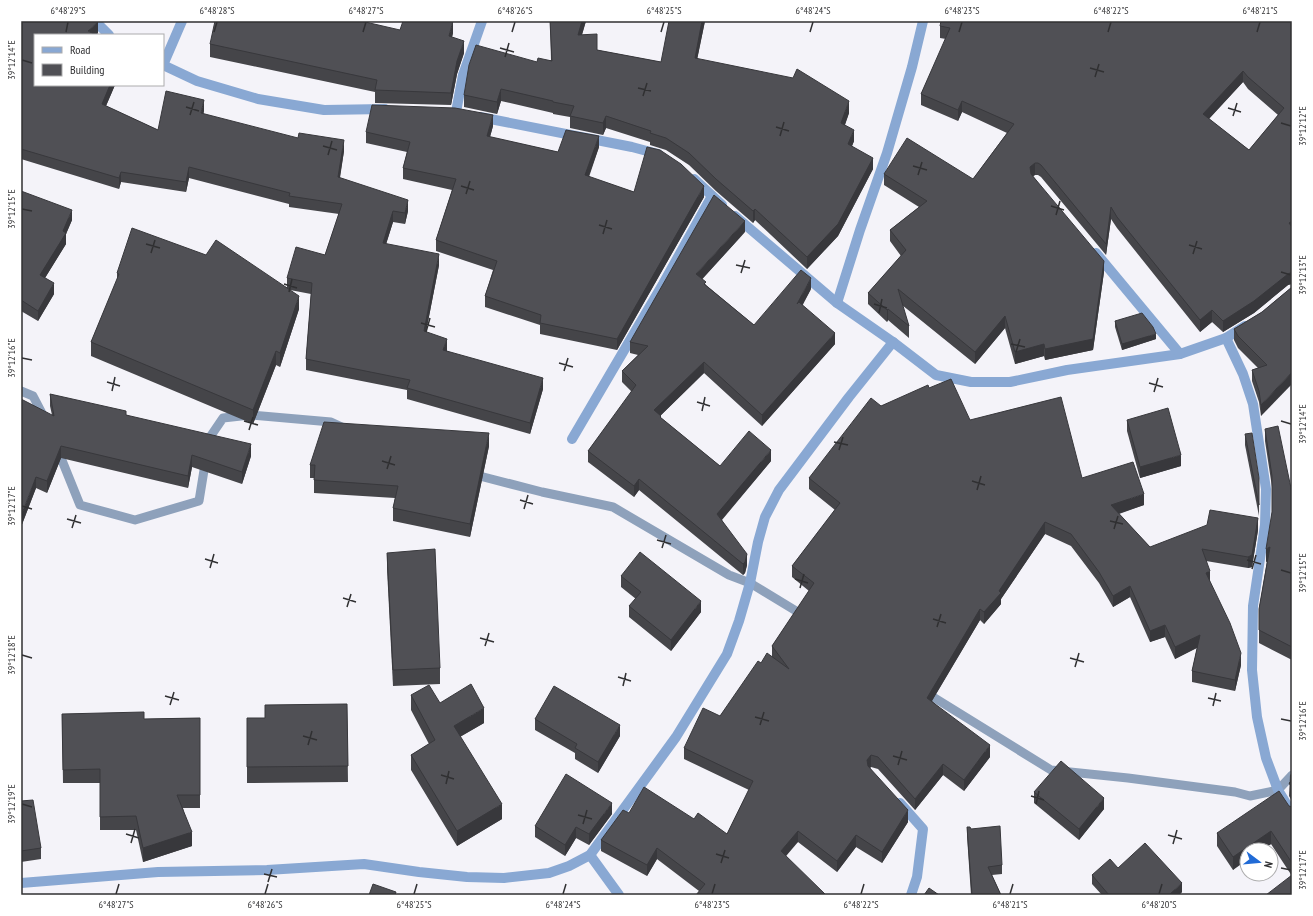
<svg xmlns="http://www.w3.org/2000/svg" width="1313" height="916" font-family="'PT Sans Narrow',sans-serif">
<rect width="100%" height="100%" fill="#f4f3f9"/>
<g fill="none" stroke-linecap="round" stroke-linejoin="round">
<g stroke="#8ea1bb" stroke-width="9">
<polyline points="21,391 33,396 45,419"/>
<polyline points="207,446 208,440 223,418 250,415 331,422 344,428"/>
<polyline points="57,448 80,505 135,520 199,501 206,458"/>
<polyline points="472,474 542,492 613,507 729,575 750,583 806,617"/>
<polyline points="925,692 1051,770 1128,778 1235,792 1250,796 1278,790 1292,775"/>
</g>
<g stroke="#89a8d3" stroke-width="10">
<polyline points="95,21 109,35"/>
<polyline points="163,65 197,81 258,99 324,110 385,109"/>
<polyline points="163,65 182,21"/>
<polyline points="456,112 463,75 482,21"/>
<polyline points="480,117 632,147 658,154"/>
<polyline points="694,179 722,205"/>
<polyline points="735,216 837,303 893,342 936,375 971,382 1010,382 1067,370 1180,354 1226,338 1245,326"/>
<polyline points="1096,253 1180,354"/>
<polyline points="837,303 860,230 887,153 912,67 923,21"/>
<polyline points="1226,338 1243,374 1253,404 1266,489 1265,525 1253,606 1252,670 1257,717 1266,758 1278,790 1292,813"/>
<polyline points="572,439 663,284 712,196"/>
<polyline points="900,803 923,829 917,877 911,895"/>
<polyline points="590,855 619,895"/>
<polyline points="21,883 158,872 267,870 364,864 419,872 467,877 504,878 549,873 569,866 590,855 676,737 727,654 739,621 750,583 758,542 765,517 779,490 849,397 893,342"/>
</g>
</g>
<g fill="#454549" fill-rule="evenodd">
<polygon points="21,21 98,33 96,35 115,85 106,106 158,130 204,111 203,114 344,151 340,178 408,211 405,224 393,222 386,244 439,265 426,332 447,350 447,351 543,389 530,434 407,399 407,390 306,370 306,359 311,294 290,290 299,309 280,367 276,365 253,424 91,356 91,342 117,280 117,273 287,287 287,278 325,255 339,214 289,207 289,204 189,178 186,192 121,182 119,189 21,159"/>
<polygon points="550,21 586,21 582,35 597,50 661,62 705,21 697,59 849,113 845,125 854,141 852,146 873,169 838,236 807,269 755,220 753,223 716,191 689,165 666,150 650,145 650,142 606,128 603,135 570,128 570,117 553,114 553,113 501,101 497,114 464,107 464,95 537,62 551,60"/>
<path d="M1292,21V284L1288,285L1254,313L1223,332L1212,322L1200,332L1117,228L1111,219L1106,255L1041,177L1038,175H1035L1033,176L1104,272L1093,350L1045,360L1044,356L1015,364L1005,328L975,364L902,305L909,326V338L888,320L887,322L868,304V293L901,256L890,241V230L919,207L884,185V174L973,179L1007,133L962,112L958,121L921,105V94L946,39L940,38V26ZM1243,82L1248,89L1278,115L1249,150L1209,119Z"/>
<polygon points="400,30 453,33 452,37 464,53 457,74 451,105 375,103 375,92 210,57 210,44"/>
<polygon points="493,126 490,137 558,152 599,147 589,177 634,192 704,197 617,350 540,334 540,325 485,307 485,296 493,270 436,251 436,240 452,190 403,179 403,168 407,152 366,143 366,132"/>
<polygon points="21,191 72,220 66,234 66,244 45,278 54,294 38,321 21,311"/>
<polygon points="745,232 702,279 706,285 754,325 811,289 802,305 835,344 762,426 704,373 661,415 661,418 720,466 771,461 722,520 747,565 745,573 743,575 639,490 634,497 588,462 588,451 632,392 622,382 622,371 638,355 630,353 630,342"/>
<polygon points="1292,287 1261,416 1259,402 1252,381 1252,370 1258,368 1238,348 1234,340 1234,329 1262,312"/>
<polygon points="1115,321 1156,339 1122,350 1115,327"/>
<polygon points="929,388 970,420 1082,478 1144,505 1119,514 1150,547 1258,530 1252,567 1248,568 1206,561 1210,583 1241,665 1235,691 1192,682 1192,671 1197,648 1175,659 1165,637 1150,642 1130,597 1113,607 1099,583 1071,546 1045,534 1001,599 1001,604 984,624 980,620 932,701 990,757 964,791 943,775 915,810 878,769 871,767 870,768 908,822 882,863 856,847 837,872 798,842 699,891 657,859 647,876 601,851 601,840 629,813 694,819 727,834 749,790 684,759 684,748 720,716 761,663 772,656 772,646 809,591 792,577 792,566 835,510 809,489 809,478 881,406"/>
<polygon points="50,394 126,415 251,456 242,484 192,467 188,488 61,458 47,493 36,488 21,527 52,415 50,406"/>
<polygon points="1127,420 1181,466 1140,478 1127,431"/>
<polygon points="1265,429 1292,493 1292,660 1259,643 1259,609 1267,561 1266,562 1272,512 1272,487 1265,441"/>
<polygon points="1245,434 1259,489 1259,516 1245,445"/>
<polygon points="489,446 470,537 393,521 393,508 395,498 314,493 314,478 310,478 310,465"/>
<polygon points="387,553 440,668 440,684 393,686 387,569"/>
<polygon points="621,576 701,612 671,651 629,617 629,606 636,599 621,587"/>
<polygon points="411,695 440,703 484,723 460,737 502,819 457,846 411,770 411,755 429,744 411,710"/>
<polygon points="347,704 348,782 247,783 247,718 265,718"/>
<polygon points="62,714 144,719 200,718 200,808 183,808 192,846 143,862 136,830 100,830 100,783 63,783"/>
<polygon points="535,719 620,736 598,773 575,759 575,753 535,730"/>
<polygon points="1292,773 1292,801 1289,796 1290,775"/>
<polygon points="1034,792 1104,809 1079,840 1034,803"/>
<polygon points="21,801 41,848 41,859 21,862"/>
<polygon points="1289,806 1292,807 1292,895 1292,876 1271,844 1262,850 1247,850 1233,870 1217,846 1217,833"/>
<polygon points="612,814 589,845 576,838 565,856 535,837 535,826"/>
<polygon points="967,827 971,829 1002,865 1002,874 992,875 1001,895 971,895 967,836"/>
<polygon points="1118,868 1182,892 1179,895 1102,895 1092,884 1092,875"/>
</g>
<g fill="#38383c">
<polygon points="453,21 453,33 449,49 449,36"/>
<polygon points="582,21 586,21 578,47 578,35"/>
<polygon points="702,21 705,21 695,70 695,58"/>
<polygon points="98,22 98,33 96,35 88,31"/>
<polygon points="464,41 464,53 457,74 451,105 451,93 457,61"/>
<polygon points="1243,71 1243,82 1203,125 1203,114"/>
<polygon points="110,85 115,85 102,115 102,104"/>
<polygon points="501,89 501,101 497,114 497,102"/>
<polygon points="204,100 204,111 201,124 201,113"/>
<polygon points="849,101 849,113 841,135 841,123"/>
<polygon points="962,101 962,112 958,121 958,110"/>
<polygon points="493,115 493,126 487,147 487,136"/>
<polygon points="606,116 606,128 603,135 603,123"/>
<polygon points="854,130 854,141 848,156 848,144"/>
<polygon points="599,136 599,147 585,186 585,175"/>
<polygon points="344,140 344,151 338,188 338,177"/>
<polygon points="873,158 873,169 838,236 807,269 807,257"/>
<polygon points="1035,163 1035,175 1030,178 1030,167"/>
<polygon points="189,167 189,178 186,192 186,182"/>
<polygon points="121,172 121,182 119,189 119,178"/>
<polygon points="704,186 704,197 617,350 617,339"/>
<polygon points="408,200 408,211 405,224 405,213"/>
<polygon points="1111,207 1111,219 1106,255 1106,244"/>
<polygon points="755,209 755,220 753,223 753,211"/>
<polygon points="72,210 72,220 66,234 66,244 40,286 40,275 63,231"/>
<polygon points="393,211 393,222 383,254 383,243"/>
<polygon points="745,221 745,232 696,286 696,274"/>
<polygon points="1292,221 1292,232 1289,223"/>
<polygon points="439,254 439,265 424,342 424,331"/>
<polygon points="1104,261 1104,272 1093,350 1045,360 1045,349"/>
<polygon points="1291,272 1291,284 1288,285 1254,313 1223,332 1223,321 1288,274"/>
<polygon points="811,278 811,289 797,316 797,304"/>
<polygon points="54,283 54,294 38,321 38,311"/>
<polygon points="299,296 299,309 280,367 280,353"/>
<polygon points="888,309 888,320 887,322 887,310"/>
<polygon points="1212,310 1212,322 1200,332 1200,320"/>
<polygon points="1005,316 1005,328 975,364 975,352"/>
<polygon points="835,333 835,344 762,426 762,415"/>
<polygon points="1156,334 1156,339 1122,350 1122,344"/>
<polygon points="447,339 447,350 443,361 443,350"/>
<polygon points="1044,344 1044,356 1015,364 1015,352"/>
<polygon points="276,351 276,365 253,424 253,410"/>
<polygon points="704,362 704,373 654,422 654,410"/>
<polygon points="1292,372 1292,384 1261,416 1261,405"/>
<polygon points="543,378 543,389 530,434 530,423"/>
<polygon points="489,433 489,446 470,537 470,524"/>
<polygon points="251,444 251,456 242,484 242,472"/>
<polygon points="61,446 61,458 47,493 47,481"/>
<polygon points="771,450 771,461 717,525 717,514"/>
<polygon points="192,455 192,467 188,488 188,476"/>
<polygon points="1181,455 1181,466 1140,478 1140,467"/>
<polygon points="36,477 36,488 21,527 21,516"/>
<polygon points="639,479 639,490 634,497 634,486"/>
<polygon points="1144,494 1144,505 1111,516 1111,505"/>
<polygon points="1258,518 1258,530 1252,567 1248,568 1248,557"/>
<polygon points="1045,522 1045,534 1001,599 1001,604 984,624 984,612"/>
<polygon points="1270,547 1270,560 1266,562 1266,549"/>
<polygon points="747,554 747,565 745,573 743,575 743,564"/>
<polygon points="1210,571 1210,583 1206,573"/>
<polygon points="1130,586 1130,597 1113,607 1113,596"/>
<polygon points="701,601 701,612 671,651 671,640"/>
<polygon points="980,609 980,620 927,709 927,698"/>
<polygon points="1165,625 1165,637 1150,642 1150,631"/>
<polygon points="1200,635 1200,646 1175,659 1175,647"/>
<polygon points="1241,653 1241,665 1235,691 1235,680"/>
<polygon points="484,708 484,723 454,740 454,726"/>
<polygon points="620,725 620,736 598,773 598,762"/>
<polygon points="990,745 990,757 964,791 964,780"/>
<polygon points="871,755 871,767 867,771 867,760"/>
<polygon points="943,764 943,775 915,810 915,799"/>
<polygon points="1104,798 1104,809 1079,840 1079,829"/>
<polygon points="612,803 612,814 589,845 589,834"/>
<polygon points="502,804 502,819 457,846 457,831"/>
<polygon points="908,810 908,822 882,863 882,852"/>
<polygon points="576,827 576,838 565,856 565,845"/>
<polygon points="798,831 798,842 781,862 781,851"/>
<polygon points="1271,831 1271,844 1262,850 1247,850 1247,860 1233,870 1233,857"/>
<polygon points="192,832 192,846 143,862 143,848"/>
<polygon points="856,835 856,847 837,872 837,861"/>
<polygon points="657,848 657,859 647,876 647,865"/>
<polygon points="1182,883 1182,892 1179,895 1169,895"/>
</g>
<g fill="#505055" stroke="#38383c" fill-rule="evenodd">
<polygon points="21,21 97,21 98,22 88,31 96,35 35,35 35,85 110,85 102,104 158,130 166,91 204,100 201,113 298,138 299,133 344,140 338,177 408,200 405,213 393,211 383,243 439,254 424,331 447,339 443,350 543,378 530,423 407,388 410,380 306,359 312,283 287,278 296,247 325,255 342,204 289,196 290,193 189,167 186,182 121,172 119,178 21,149"/>
<polygon points="215,21 361,21 400,30 403,21 453,21 449,36 464,41 457,61 451,93 375,90 377,80 210,44"/>
<polygon points="550,21 582,21 578,35 597,34 597,50 661,62 669,21 702,21 695,58 793,78 797,69 849,101 841,123 854,130 848,144 873,158 838,224 807,257 755,209 753,211 716,179 689,153 666,138 650,133 651,131 606,116 603,123 570,116 574,106 553,102 553,101 501,89 497,102 464,95 469,65 476,45 537,62 538,58 552,61"/>
<path d="M941,21H1292V221L1289,223L1292,227V272L1288,274L1254,301L1223,321L1212,310L1200,320L1117,217L1111,207L1106,244L1041,165L1038,163H1035L1030,167L1031,174L1104,261L1093,339L1045,349L1044,344L1015,352L1005,316L975,352L898,289L909,326L888,309L887,310L868,293L906,250L890,230L927,201L884,174L907,138L973,179L1014,124L962,101L958,110L921,94L950,28L940,26ZM1243,71L1248,77L1284,108L1249,150L1203,114Z"/>
<polygon points="372,105 455,108 493,115 487,136 558,152 566,130 599,136 585,175 634,192 647,147 660,150 681,164 704,186 617,339 540,323 541,315 485,296 497,261 436,240 456,179 403,168 410,142 366,132"/>
<polygon points="21,191 72,210 63,231 66,233 40,275 54,283 38,311 21,300"/>
<polygon points="714,195 745,221 696,274 706,282 704,284 754,325 801,270 811,278 797,304 799,302 835,333 762,415 704,362 654,410 661,416 660,417 720,466 749,431 771,450 717,514 747,554 745,562 743,564 639,479 634,486 588,451 636,385 622,371 648,346 630,342"/>
<polygon points="132,228 206,255 216,240 299,296 280,353 276,351 253,410 91,342 119,274 117,273"/>
<polygon points="1292,287 1292,372 1261,405 1259,391 1252,370 1267,365 1238,336 1234,329 1262,312"/>
<polygon points="1142,313 1153,327 1156,334 1122,344 1115,321"/>
<polygon points="951,379 970,420 1061,397 1082,478 1133,462 1144,494 1111,505 1150,547 1207,525 1210,510 1258,518 1252,555 1248,557 1202,549 1210,571 1206,573 1230,623 1241,653 1235,680 1192,671 1200,635 1175,647 1165,625 1150,631 1130,586 1113,596 1099,572 1071,534 1045,522 999,591 1001,593 984,612 980,609 927,698 990,745 964,780 943,764 915,799 878,757 871,755 867,760 868,766 908,810 882,852 856,835 837,861 798,831 781,851 826,895 696,895 705,884 657,848 647,865 601,840 623,810 629,813 644,787 694,819 698,813 727,834 753,781 684,748 703,708 720,716 758,661 761,663 767,653 789,669 772,646 814,583 792,566 840,503 809,478 871,398 881,406 928,385 929,388"/>
<polygon points="50,394 126,411 126,415 251,444 242,472 192,455 188,476 61,446 47,481 36,477 21,516 21,399 54,416"/>
<polygon points="1168,408 1181,455 1140,467 1127,420"/>
<polygon points="324,422 489,433 470,524 393,508 398,486 314,480 315,465 310,465"/>
<polygon points="1278,426 1292,493 1292,647 1259,630 1259,609 1270,547 1266,549 1272,512 1272,476 1265,429"/>
<polygon points="1252,433 1259,478 1259,505 1245,434"/>
<polygon points="435,549 440,668 393,670 387,553"/>
<polygon points="640,552 701,601 671,640 629,606 641,592 621,576"/>
<polygon points="471,684 484,708 454,726 502,804 457,831 411,755 435,740 411,695 429,685 440,703"/>
<polygon points="554,686 620,725 598,762 575,748 577,744 535,719"/>
<polygon points="347,704 348,766 247,767 247,718 265,718 265,705"/>
<polygon points="144,712 144,719 200,718 200,795 177,795 192,832 143,848 136,816 100,817 100,769 63,770 62,714"/>
<polygon points="1061,761 1104,798 1079,829 1034,792"/>
<polygon points="566,774 612,803 589,834 576,827 565,845 535,826"/>
<polygon points="1292,781 1292,788 1289,783"/>
<polygon points="1279,791 1289,806 1292,807 1292,863 1271,831 1233,857 1217,833"/>
<polygon points="33,800 41,848 21,851 21,801"/>
<polygon points="1000,826 1002,865 988,867 1001,895 972,895 967,827 970,827 971,829"/>
<polygon points="1145,843 1182,883 1169,895 1109,895 1092,875 1110,859 1118,868"/>
<polygon points="1292,875 1292,895 1266,895"/>
<polygon points="373,884 396,892 395,895 369,895"/>
<polygon points="929,888 939,895 924,895"/>
</g>
<path fill="none" stroke="#303032" stroke-width="1.5" d="M66,32L68,22M214,32L217,22M363,32L366,22M512,32L515,22M661,32L664,22M810,32L813,22M959,32L962,22M1108,32L1111,22M1257,32L1260,22M500,48L514,52M505,57L509,43M22,60L32,63M1090,68L1104,72M1095,77L1099,64M638,88L651,91M643,96L647,83M186,107L199,111M1228,108L1241,112M190,115L194,102M1233,116L1237,103M1281,123L1291,126M776,127L789,131M780,136L784,122M323,146L337,150M328,155L332,141M913,166L927,170M918,175L922,162M461,186L474,190M466,194L470,181M1051,206L1064,210M22,209L32,211M1056,215L1060,201M599,225L612,229M603,234L607,220M146,244L160,248M1189,245L1202,249M151,253L155,240M1193,254L1197,241M736,265L750,268M1281,272L1291,275M741,273L745,260M284,284L297,288M289,292L292,279M874,304L887,308M879,313L882,299M421,323L435,327M426,332L430,318M1011,344L1025,347M1016,352L1020,339M22,358L32,360M559,363L573,367M564,371L568,358M107,382L120,386M1149,383L1163,387M112,391L115,377M1154,392L1158,378M697,402L710,406M702,411L705,397M244,421L258,425M1281,421L1291,424M249,430L253,417M834,442L848,445M839,450L843,437M382,461L395,465M387,469L391,456M972,481L985,485M977,490L981,476M520,500L533,504M22,506L32,509M524,509L528,495M67,519L81,523M1110,521L1123,524M72,528L76,515M1114,529L1118,516M657,540L671,544M662,548L666,535M205,559L218,563M1247,560L1261,564M210,568L214,554M1252,569L1256,555M1281,570L1291,573M795,579L808,583M800,588L804,574M343,598L356,602M347,607L351,594M933,619L946,623M937,627L941,614M480,638L494,642M485,646L489,633M22,655L32,658M1070,658L1084,662M1075,667L1079,653M618,677L631,681M623,686L626,673M165,696L179,700M1208,698L1221,701M170,705L174,692M1213,706L1216,693M755,717L769,721M1281,719L1291,721M760,725L764,712M303,736L317,740M308,745L312,731M893,756L907,760M898,765L902,751M441,775L454,779M446,784L449,771M1031,796L1044,800M22,804L32,807M1036,804L1039,791M578,815L592,819M583,824L587,810M126,834L139,838M1168,835L1182,839M131,843L135,829M1173,844L1177,830M716,854L729,858M721,863L725,850M1281,868L1291,870M264,874L277,877M268,882L272,869M116,894L119,884M265,894L268,884M414,894L417,884M563,894L566,884M712,894L715,884M861,894L864,884M1010,894L1013,884M1159,894L1162,884"/>
<rect width="1313" height="916" fill="none" stroke="#ffffff" stroke-width="44"/>
<rect x="34" y="34" width="130" height="52" fill="#ffffff" stroke="#acacad"/>
<rect x="42" y="47" width="20" height="6" fill="#89a8d3" stroke="#acacad"/>
<text x="70" y="54" font-size="12" fill="#303032">Road</text>
<rect x="42" y="64" width="20" height="12" fill="#505055" stroke="#acacad"/>
<text x="70" y="74" font-size="12" fill="#303032">Building</text>
<g transform="translate(1259 862) rotate(106)"><circle r="19" fill="#ffffff" stroke="#acacad"/>
<path d="M0-3L7 15L0 10L-7 15Z" fill="#216bd6"/>
<text y="-6" font-size="11" font-weight="bold" text-anchor="middle" fill="#303032">N</text>
</g>
<rect x="22" y="22" width="1269" height="872" fill="none" stroke="#303032" stroke-width="1.5"/>
<g font-size="10" text-anchor="middle" fill="#303032">
<text x="68" y="14">6°48'29"S</text>
<text x="217" y="14">6°48'28"S</text>
<text x="366" y="14">6°48'27"S</text>
<text x="515" y="14">6°48'26"S</text>
<text x="664" y="14">6°48'25"S</text>
<text x="813" y="14">6°48'24"S</text>
<text x="962" y="14">6°48'23"S</text>
<text x="1111" y="14">6°48'22"S</text>
<text x="1260" y="14">6°48'21"S</text>
<text transform="translate(11 60) rotate(-90)" y="4">39°12'14"E</text>
<text transform="translate(1302 126) rotate(-90)" y="4">39°12'12"E</text>
<text transform="translate(11 209) rotate(-90)" y="4">39°12'15"E</text>
<text transform="translate(1302 275) rotate(-90)" y="4">39°12'13"E</text>
<text transform="translate(11 358) rotate(-90)" y="4">39°12'16"E</text>
<text transform="translate(1302 424) rotate(-90)" y="4">39°12'14"E</text>
<text transform="translate(11 506) rotate(-90)" y="4">39°12'17"E</text>
<text transform="translate(1302 573) rotate(-90)" y="4">39°12'15"E</text>
<text transform="translate(11 655) rotate(-90)" y="4">39°12'18"E</text>
<text transform="translate(1302 721) rotate(-90)" y="4">39°12'16"E</text>
<text transform="translate(11 804) rotate(-90)" y="4">39°12'19"E</text>
<text transform="translate(1302 870) rotate(-90)" y="4">39°12'17"E</text>
<text x="116" y="908">6°48'27"S</text>
<text x="265" y="908">6°48'26"S</text>
<text x="414" y="908">6°48'25"S</text>
<text x="563" y="908">6°48'24"S</text>
<text x="712" y="908">6°48'23"S</text>
<text x="861" y="908">6°48'22"S</text>
<text x="1010" y="908">6°48'21"S</text>
<text x="1159" y="908">6°48'20"S</text>
</g>
</svg>
